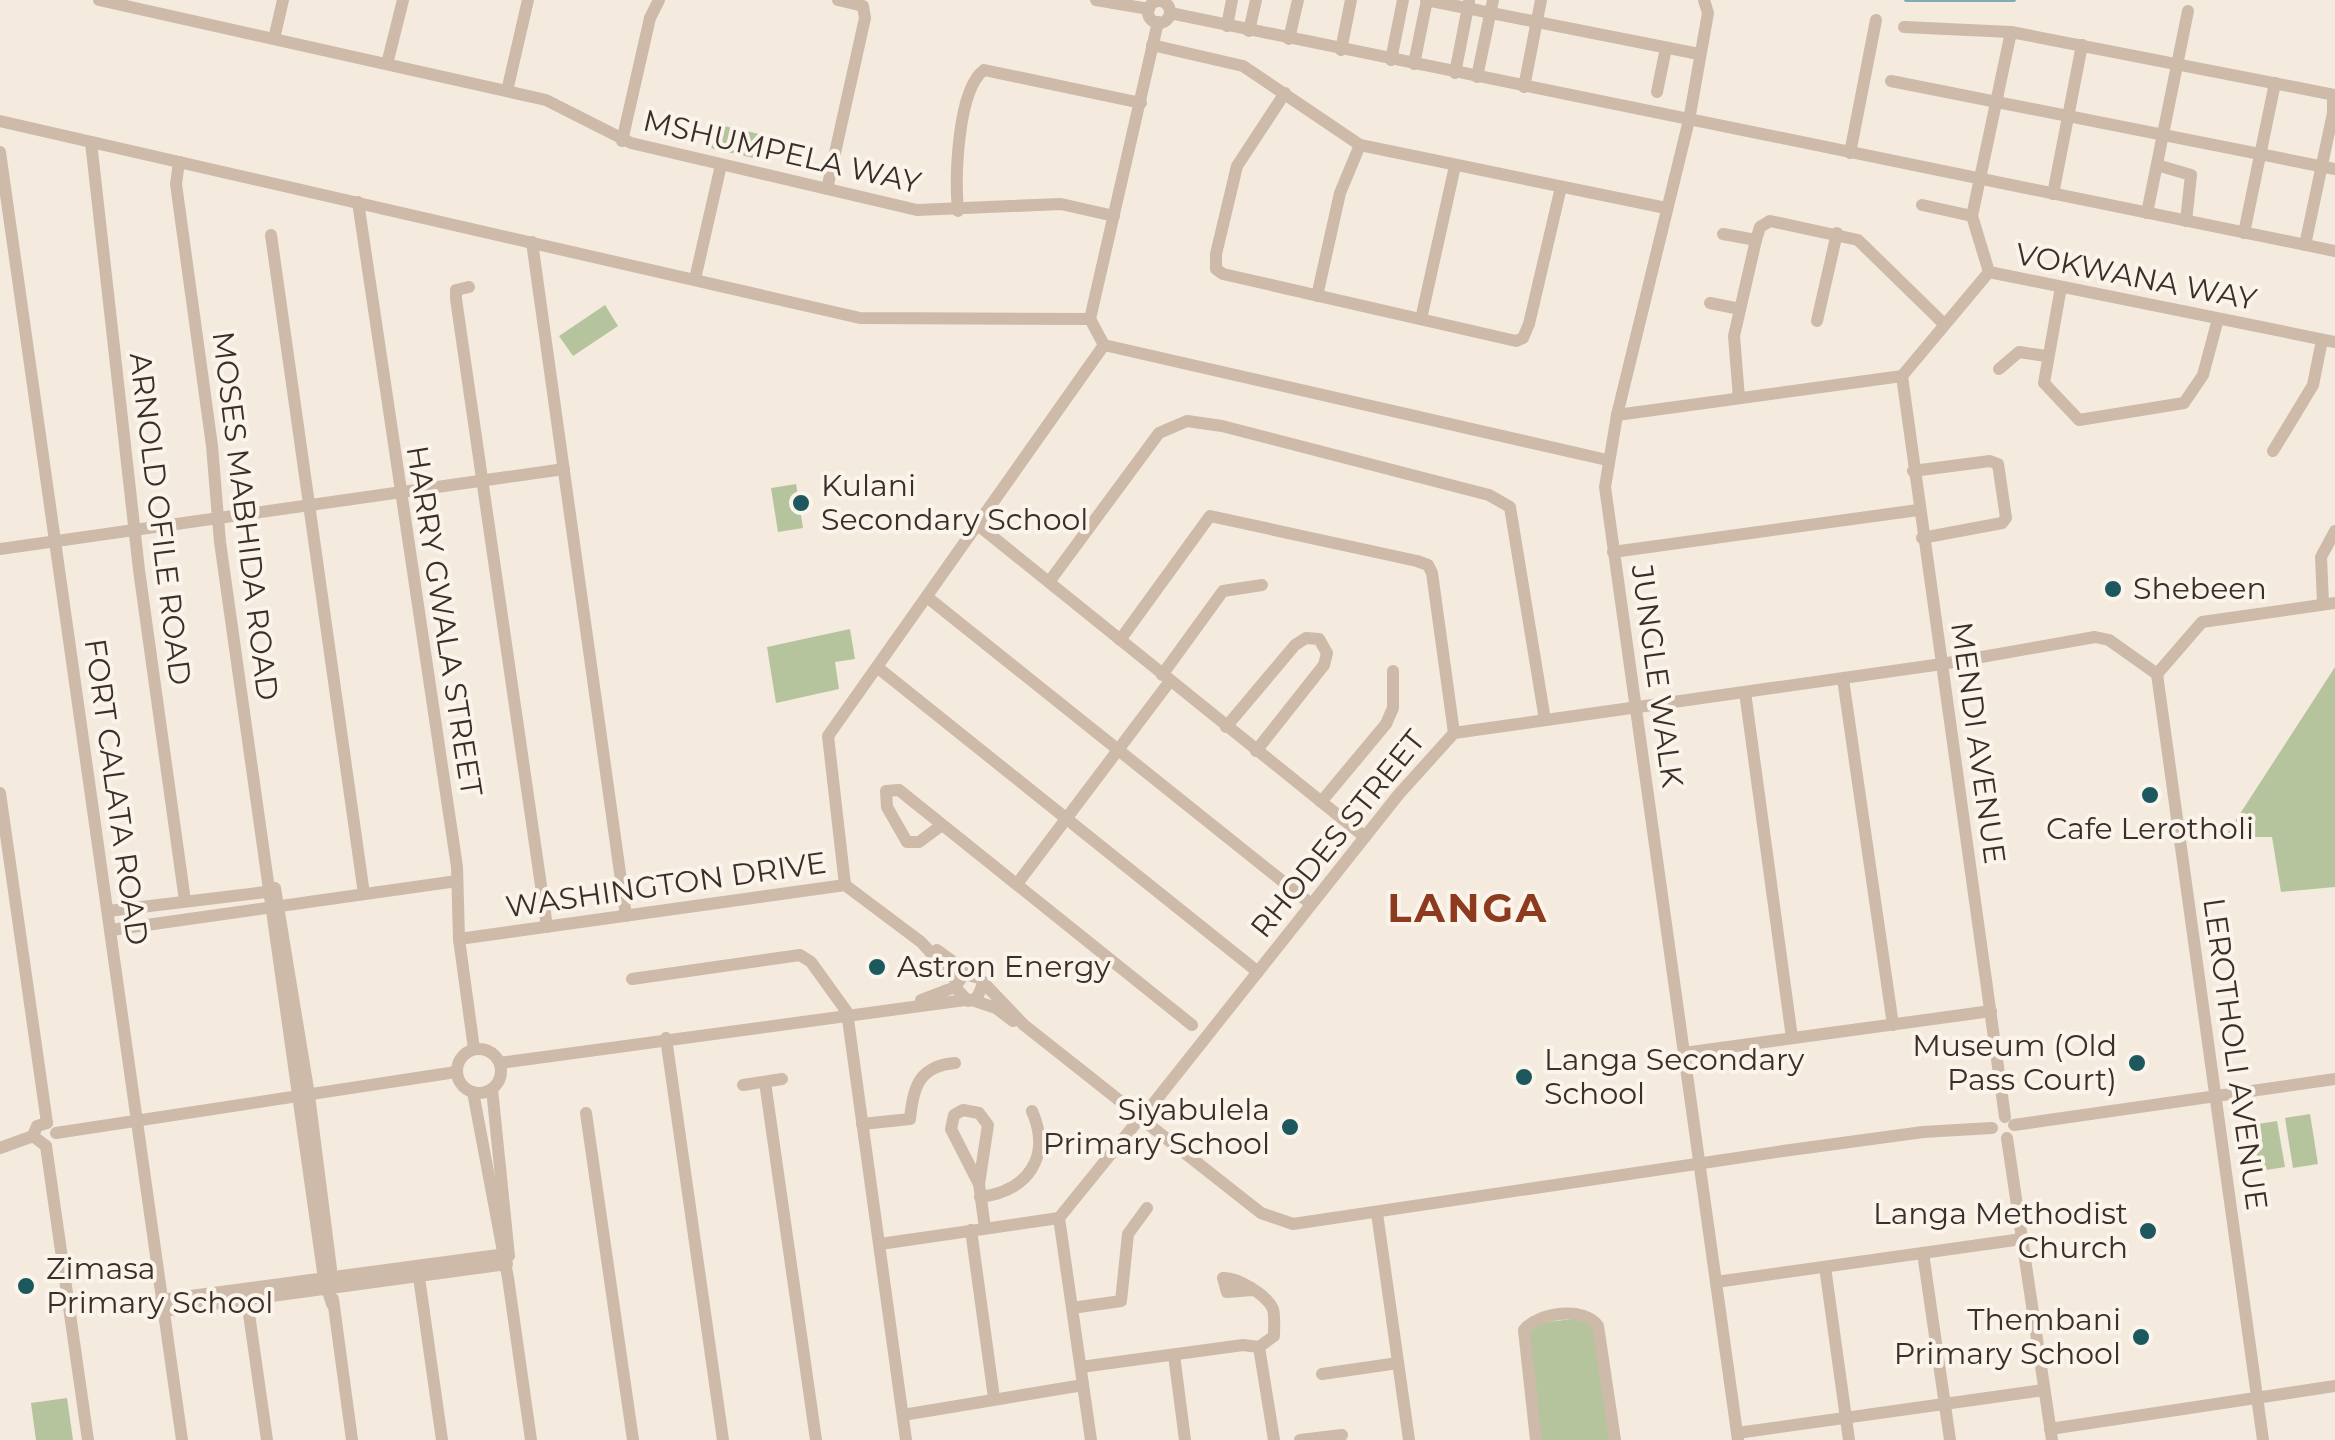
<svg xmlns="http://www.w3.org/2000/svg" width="2335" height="1440" font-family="Montserrat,sans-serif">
<rect width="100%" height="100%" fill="#f4eade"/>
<g fill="#b6c49d">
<polygon points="715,124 764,135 758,159 710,148"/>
<polygon points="605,305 618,326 573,356 559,336"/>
<polygon points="796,484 803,528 778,532 771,488"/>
<polygon points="850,629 855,659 835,662 839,689 776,703 767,647"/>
<polygon points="2335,667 2335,887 2281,892 2272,837 2225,837"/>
<polygon points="2310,1114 2318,1164 2293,1168 2285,1118"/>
<polygon points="2277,1121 2285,1167 2260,1171 2252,1125"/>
<polygon points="1582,1318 1593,1324 1610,1440 1540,1440 1528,1330 1538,1323"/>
<polygon points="67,1398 73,1440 36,1440 31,1403"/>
</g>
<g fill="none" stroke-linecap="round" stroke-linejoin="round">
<polyline stroke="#7bafb3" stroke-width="4" points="1906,0 2014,0"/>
<g stroke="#cdbaa9" stroke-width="12">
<polyline points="99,0 546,100 631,143 917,210 1061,204 1114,216"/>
<polyline points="1096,0 1149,9"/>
<polyline points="1426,0 1699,54"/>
<polyline points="1704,0 1708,13 1689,120 1617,415 1605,487 1738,1440"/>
<circle cx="1159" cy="12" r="11"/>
<polyline points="1170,13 2335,251"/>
<polyline points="1227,26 1232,0"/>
<polyline points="1904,27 2011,32"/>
<polyline points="1249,31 1256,0"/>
<polyline points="274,39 283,0"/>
<polyline points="1289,39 1298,0"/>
<polyline points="1152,45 1243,66 1360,145 1666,208"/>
<polyline points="1341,50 1351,0"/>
<polyline points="1391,60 1403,0"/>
<polyline points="387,64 403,0"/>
<polyline points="1414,64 1427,0"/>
<polyline points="1455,73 1469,2"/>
<polyline points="1477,77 1493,0"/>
<polyline points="1891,81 2335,169"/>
<polyline points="1524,87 1541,0"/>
<polyline points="507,91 528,0"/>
<polyline points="1657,92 1666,48"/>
<polyline points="1285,93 1237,166 1216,254 1216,269 1223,274 1516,341 1523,338 1529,324 1561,187"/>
<polyline points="0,121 860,318 1090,319"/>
<polyline points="622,141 650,18 659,0"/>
<polyline points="91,142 139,570 185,901"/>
<polyline points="0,152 182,1440"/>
<polyline points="1850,153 1876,20"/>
<polyline points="179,162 176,184 212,446 220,542 324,1279 332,1304"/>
<polyline points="2157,165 2191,175 2186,221"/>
<polyline points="827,189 865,18 863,6 838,0"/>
<polyline points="2053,194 2082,45"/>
<polyline points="358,202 457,867 459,939 474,1049"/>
<polyline points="1922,205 1972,216 1989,272"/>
<path d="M958,211C955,179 957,90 984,70L1141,103"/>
<polyline points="2147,213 2188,11"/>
<polyline points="1972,216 2011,32 2335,95"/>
<polyline points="2244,233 2275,83"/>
<polyline points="1723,234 1756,240"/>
<polyline points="271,235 364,894"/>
<polyline points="532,242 626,916"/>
<polyline points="2305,245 2333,113 2333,95"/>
<polyline points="695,279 721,165"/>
<polyline points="469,287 456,290 456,299 547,927"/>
<polyline points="2061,287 2044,383 2079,420 2184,403 2203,375 2218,319"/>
<polyline points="1317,296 1340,193 1360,145"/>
<polyline points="1710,303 1740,309"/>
<polyline points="1090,319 1104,345 1607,460"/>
<polyline points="1090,319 1158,22"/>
<polyline points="1421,319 1455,166"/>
<polyline points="1817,321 1837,233"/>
<polyline points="1999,369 2019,352 2046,356"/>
<polyline points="1902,376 2005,1117"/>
<polyline points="1739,398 1734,336 1756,240 1760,227 1770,221 1858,240 1944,324"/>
<polyline points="1617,415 1902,376 1989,272 2335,342"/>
<polyline points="2273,451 2313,385 2322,340"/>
<polyline points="1913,471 1990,461 1998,464 2006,518 2002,523 1922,538"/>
<polyline points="978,525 1365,837"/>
<polyline points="0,549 564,469"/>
<polyline points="1613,552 1918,510"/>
<polyline points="1049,582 1159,433 1187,421 1222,426 1489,495 1510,507 1545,720"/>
<polyline points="927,597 1311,904"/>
<polyline points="2323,604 2321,557 2335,531"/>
<polyline points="1120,640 1210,516 1417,561 1428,565 1432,573 1454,733"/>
<polyline points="877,667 1258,972"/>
<polyline points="2157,674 2263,1440"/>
<polyline points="2157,674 2202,622 2335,603"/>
<polyline points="1162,675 1223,591 1262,585"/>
<polyline points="1843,679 1893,1025"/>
<polyline points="1745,692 1792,1038"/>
<polyline points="1226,727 1295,645 1306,638 1319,639 1327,653 1324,665 1256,751"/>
<polyline points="0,793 47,1123"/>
<polyline points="1321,802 1386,724 1393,708 1393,671"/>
<polyline points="942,825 919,842 907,842 887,807 886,791 899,790 1192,1025"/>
<polyline points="1017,884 1170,681"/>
<polyline points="845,885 828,736 1104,345"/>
<polyline points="275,888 309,1095 331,1269"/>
<polyline points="108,911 274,891"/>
<polyline points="111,930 457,881"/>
<polyline points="459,939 845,885 921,942 956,980"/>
<polyline points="937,950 969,973"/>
<polyline points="632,979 800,955 811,962 847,1012 906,1440"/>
<polyline points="983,984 977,998 968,1001 955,987 964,974 979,978 1024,1025 1134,1112"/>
<polyline points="921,1000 955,987"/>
<polyline points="972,1000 996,1008 1013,1021"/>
<polyline points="666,1038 723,1440"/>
<circle cx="479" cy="1071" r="22"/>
<polyline points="1684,1053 1991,1011"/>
<polyline points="500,1063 965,1000"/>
<polyline points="765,1082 816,1440"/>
<polyline points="743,1085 782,1079"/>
<polyline points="492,1089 509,1256"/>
<polyline points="473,1092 508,1278 531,1440"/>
<polyline points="1149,1109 1399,794 1454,733 1942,664 2095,637 2109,640 2157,674"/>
<polyline points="586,1113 633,1440"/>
<path d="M862,1124L910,1119C913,1087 919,1066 955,1063"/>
<polyline points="1148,1124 1261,1213 1293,1224 1783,1151 1923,1132 1992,1128"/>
<polyline points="2014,1125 2335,1079"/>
<polyline points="56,1133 456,1072"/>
<polyline points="2007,1138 2052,1440"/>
<polyline points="46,1146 88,1440"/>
<polyline points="46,1146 33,1136 37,1126 47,1123"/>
<polyline points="0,1148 33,1136"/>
<polyline points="979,1184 951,1129 954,1115 963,1110 979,1113 988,1125 979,1184 985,1228"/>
<path d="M980,1197C1028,1191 1052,1157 1032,1111"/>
<polyline points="1377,1213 1409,1440"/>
<polyline points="971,1230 994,1398"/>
<polyline points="880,1244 1059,1218"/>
<polyline points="1923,1253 1950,1440"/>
<polyline points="1825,1267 1849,1440"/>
<polyline points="419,1277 442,1440"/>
<polyline points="1716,1282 2022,1239"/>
<path d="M1252,1290L1227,1292L1223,1278C1237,1277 1267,1295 1273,1309C1275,1317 1274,1328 1274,1336L1259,1347"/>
<polyline points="333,1299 352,1440"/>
<polyline points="161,1300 506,1254"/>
<polyline points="247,1300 267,1440"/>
<polyline points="1072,1308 1121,1301 1128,1234 1147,1208"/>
<polyline points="163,1311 507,1264"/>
<polyline points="1259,1347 1274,1440"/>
<polyline points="1174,1355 1185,1440"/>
<polyline points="1081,1367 1243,1345 1259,1347"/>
<polyline points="1322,1374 1398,1363"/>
<polyline points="903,1415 1083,1385"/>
<polyline points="2050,1429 2335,1386"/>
<polyline points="1737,1433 2044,1390"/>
<polyline points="1091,1440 1059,1218 1136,1123"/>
<polyline points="1300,1440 1342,1435"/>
<path d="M1536,1440L1524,1330C1538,1312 1585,1306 1598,1326L1615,1440"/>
</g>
</g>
<g fill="#1c585e" stroke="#fbf4eb" stroke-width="4">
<circle cx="801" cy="503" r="10"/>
<circle cx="2113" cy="589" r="10"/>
<circle cx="2150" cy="795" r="10"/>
<circle cx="877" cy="967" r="10"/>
<circle cx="2137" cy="1063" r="10"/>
<circle cx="1524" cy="1077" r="10"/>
<circle cx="1290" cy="1127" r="10"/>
<circle cx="2148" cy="1231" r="10"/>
<circle cx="26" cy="1286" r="10"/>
<circle cx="2141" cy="1337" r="10"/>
</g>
<g text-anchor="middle" stroke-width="8" stroke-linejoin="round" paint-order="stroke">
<g font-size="30" fill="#3a2f29" stroke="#fbf4eb">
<text transform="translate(782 152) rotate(13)" y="10">MSHUMPELA WAY</text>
<text transform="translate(2136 277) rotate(11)" y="10">VOKWANA WAY</text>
<text transform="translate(245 516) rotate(83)" y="10">MOSES MABHIDA ROAD</text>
<text transform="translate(160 519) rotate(83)" y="10">ARNOLD OFILE ROAD</text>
<text transform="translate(444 621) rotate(81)" y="10">HARRY GWALA STREET</text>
<text transform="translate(1657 676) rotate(82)" y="10">JUNGLE WALK</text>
<text transform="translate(1978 743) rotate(82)" y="10">MENDI AVENUE</text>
<text transform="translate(116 792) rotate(82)" y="10">FORT CALATA ROAD</text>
<text transform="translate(1338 834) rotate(-51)" y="10">RHODES STREET</text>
<text transform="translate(666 885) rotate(-8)" y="10">WASHINGTON DRIVE</text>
<text transform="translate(2235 1054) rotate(82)" y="10">LEROTHOLI AVENUE</text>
</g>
<g font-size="30" fill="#3a2f29" stroke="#fbf4eb" text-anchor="start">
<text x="821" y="496">Kulani<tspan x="821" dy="34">Secondary School</tspan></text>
<text x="2133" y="599">Shebeen</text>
<text x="2150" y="839" text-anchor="middle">Cafe Lerotholi</text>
<text x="897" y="977">Astron Energy</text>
<text x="2117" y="1056" text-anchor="end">Museum (Old<tspan x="2117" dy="34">Pass Court)</tspan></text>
<text x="1544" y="1070">Langa Secondary<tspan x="1544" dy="34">School</tspan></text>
<text x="1270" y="1120" text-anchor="end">Siyabulela<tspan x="1270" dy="34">Primary School</tspan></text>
<text x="2128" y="1224" text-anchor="end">Langa Methodist<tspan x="2128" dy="34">Church</tspan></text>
<text x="46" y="1279">Zimasa<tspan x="46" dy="34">Primary School</tspan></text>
<text x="2121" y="1330" text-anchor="end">Thembani<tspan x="2121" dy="34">Primary School</tspan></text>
</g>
<g font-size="40" font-weight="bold" letter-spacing="2.5" fill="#8d3a1e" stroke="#fbf4eb">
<text x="1468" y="922">LANGA</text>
</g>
</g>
</svg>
